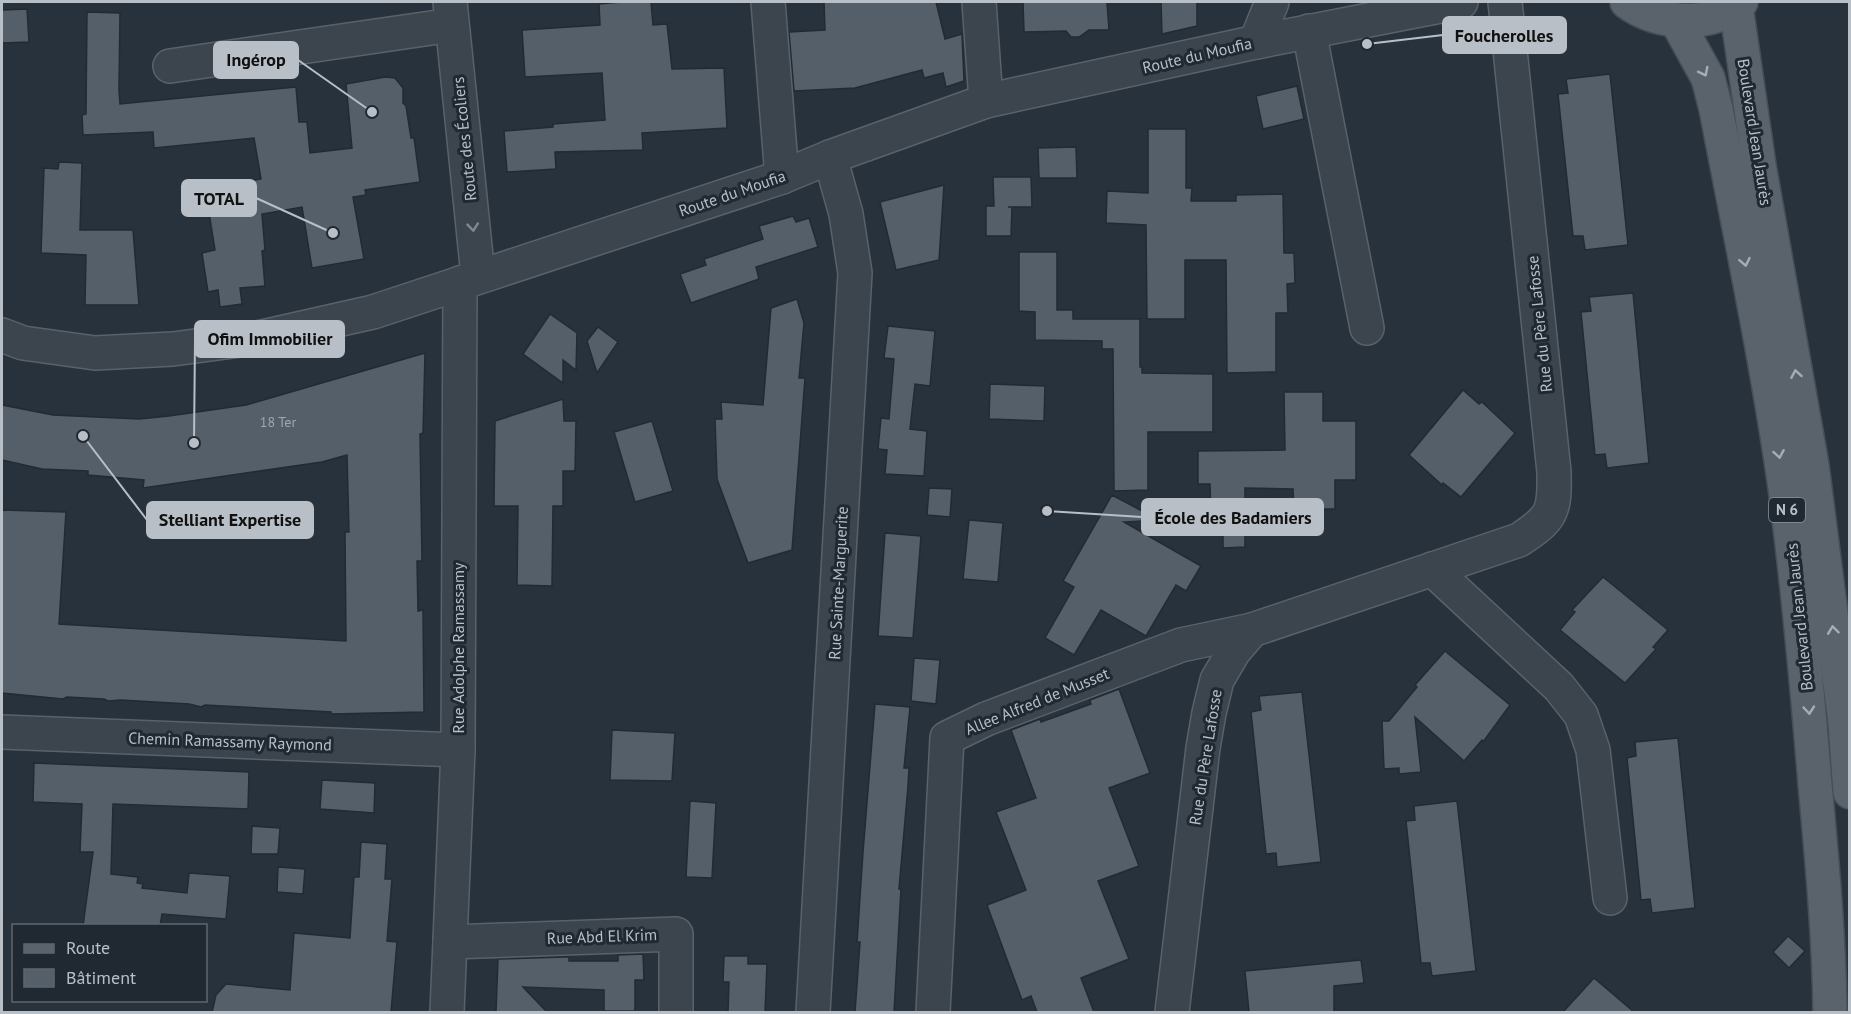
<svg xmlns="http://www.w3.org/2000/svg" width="1851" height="1014" font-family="'PT Sans',sans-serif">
<rect width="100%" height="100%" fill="#28323c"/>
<g fill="#545f69" stroke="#222b34" stroke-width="1.5">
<polygon points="621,2 651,2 653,25 667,24 672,69 724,68 727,128 642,133 643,150 555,152 556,169 507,172 504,131 553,127 553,124 605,120 602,73 525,77 522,30 600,25 599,4"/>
<polygon points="824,2 936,2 945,39 962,34 964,81 946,87 943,73 924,78 922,70 855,88 794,91 789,32 825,30"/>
<polygon points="1023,2 1107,2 1109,30 1089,30 1079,37 1071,37 1066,31 1024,32"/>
<polygon points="1161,2 1197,2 1197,26 1162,34"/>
<polygon points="27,9 29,42 2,43 2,10"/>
<polygon points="87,12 120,13 119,90 120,104 296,87 299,122 307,122 310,153 352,148 346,84 385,77 395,78 403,88 403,103 406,106 411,138 414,138 420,182 365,190 366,195 353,197 364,259 312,268 302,207 262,214 265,250 262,251 265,286 240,288 242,304 220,307 218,290 208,292 202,253 215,250 205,188 261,179 254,138 154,148 153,132 83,135 82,115 86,114"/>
<polygon points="1610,74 1628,245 1585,250 1583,236 1573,236 1558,94 1568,93 1566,79"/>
<polygon points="1297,86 1304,119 1263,129 1256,96"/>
<polygon points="1148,129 1186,129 1186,188 1192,188 1191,201 1236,201 1236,195 1283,194 1284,253 1294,253 1295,283 1287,284 1288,313 1276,313 1276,372 1227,373 1226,260 1185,260 1185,319 1147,319 1146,225 1106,223 1107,191 1148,193"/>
<polygon points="1076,147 1077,178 1039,178 1038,148"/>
<polygon points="59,162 82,163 80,230 133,230 139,305 85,305 86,255 41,253 44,168 58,169"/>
<polygon points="993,177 1031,177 1032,207 1008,207 1012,207 1011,236 986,236 986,206 994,206"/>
<polygon points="944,185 939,260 896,270 880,202"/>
<polygon points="793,216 796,222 809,218 818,247 756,267 759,279 691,303 680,274 706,265 704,259 763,239 759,226"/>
<polygon points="1019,252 1057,252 1057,310 1073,310 1073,319 1140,319 1140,367 1142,367 1142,373 1213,374 1213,432 1148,432 1148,490 1114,491 1113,349 1102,349 1102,341 1035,340 1035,312 1019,311"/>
<polygon points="1633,293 1649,463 1607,468 1605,454 1595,455 1581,312 1591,311 1589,297"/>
<polygon points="797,299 804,323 799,378 805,378 792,550 748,563 717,479 715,419 722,419 721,402 763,405 771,308"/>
<polygon points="550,314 577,333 576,370 563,360 563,383 523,354"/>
<polygon points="888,326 935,331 930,386 915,384 910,429 927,431 924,476 885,474 887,450 878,449 881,418 889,419 894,359 884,358"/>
<polygon points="598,327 618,342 597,373 587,341"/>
<polygon points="425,353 423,433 420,434 422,561 417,561 418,611 423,610 424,712 331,714 331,712 205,705 201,707 189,704 121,700 108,701 104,699 67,697 63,699 2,693 2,510 66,512 59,624 346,641 345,532 349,532 347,455 322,462 143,488 144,480 88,475 88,471 42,469 2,460 2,405 53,415 139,419 169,416 246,405"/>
<polygon points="990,384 1045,386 1044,421 989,419"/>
<polygon points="1463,390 1479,404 1482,402 1515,433 1461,497 1443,483 1442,485 1409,455"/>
<polygon points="1284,392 1323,392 1323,421 1356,421 1356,480 1335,480 1335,509 1294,509 1293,489 1245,488 1245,547 1223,548 1223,518 1211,519 1210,484 1198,484 1198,451 1285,450"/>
<polygon points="563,399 564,421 576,421 575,471 563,471 563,506 553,506 552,586 517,585 518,506 494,506 495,421"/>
<polygon points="652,421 673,491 635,502 614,432"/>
<polygon points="929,488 952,489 950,517 927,515"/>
<polygon points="1112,495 1159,520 1124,522 1201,566 1186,591 1176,585 1146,636 1101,610 1074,655 1045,638 1074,587 1063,581"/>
<polygon points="969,520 1003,523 998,582 963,579"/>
<polygon points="885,533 921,536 913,638 878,636"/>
<polygon points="1603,577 1668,630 1653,647 1656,649 1625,683 1560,630 1575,612 1572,610"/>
<polygon points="1445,651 1510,705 1483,742 1482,740 1464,761 1415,717 1421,772 1399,774 1399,768 1384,769 1382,721 1389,721 1417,687 1415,685"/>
<polygon points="914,658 940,660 936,704 911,701"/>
<polygon points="1119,689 1150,773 1109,788 1139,866 1098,881 1129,959 1081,978 1094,1012 1037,1012 1031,996 1022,1000 987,905 1026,890 996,812 1036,798 1011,730 1040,719 1041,722 1091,704 1090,700"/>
<polygon points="1302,692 1321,862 1277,867 1276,853 1266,854 1251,712 1261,710 1259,696"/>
<polygon points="875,704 910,707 904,768 909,768 908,786 899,889 901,889 894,1012 855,1012 860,942 857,942 863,852"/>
<polygon points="612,730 675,733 672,781 610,780"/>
<polygon points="1678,738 1695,908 1652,913 1650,899 1641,900 1627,758 1636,756 1635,742"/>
<polygon points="34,763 249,772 248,809 113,804 111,874 138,877 137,883 143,884 142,888 187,893 189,873 230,876 226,919 162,914 160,926 83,926 93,852 80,852 82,804 33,802"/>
<polygon points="322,780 375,783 374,813 320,809"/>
<polygon points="690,801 716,803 712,878 686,877"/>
<polygon points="1457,801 1476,971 1432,976 1430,963 1421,963 1406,821 1415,820 1414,806"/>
<polygon points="252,826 280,828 278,854 251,854"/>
<polygon points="361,842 387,844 385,879 392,879 387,941 397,942 391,1012 212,1012 216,995 226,984 290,990 294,933 350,938 354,877 359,877"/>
<polygon points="278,867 305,869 303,894 277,892"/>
<polygon points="1788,936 1805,951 1789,968 1773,952"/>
<polygon points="643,954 644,980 635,980 635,1011 604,1011 604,990 523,987 547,1012 496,1012 498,959 565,957 569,957 569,961 618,961 618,955"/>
<polygon points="724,956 748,956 748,964 767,964 765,1012 728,1012 729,982 723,982"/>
<polygon points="1361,960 1364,983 1334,986 1334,1012 1249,1012 1245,971"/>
<polygon points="1594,978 1634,1012 1563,1012"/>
</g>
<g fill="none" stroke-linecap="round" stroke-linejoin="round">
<g stroke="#59626a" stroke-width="36">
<g id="minor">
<polyline points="450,2 478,276"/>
<polyline points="768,2 782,177"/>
<polyline points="979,2 986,101"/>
<polyline points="1309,31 1367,328"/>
<polyline points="1256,42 1272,2"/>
<polyline points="170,66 452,25"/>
<polyline points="2,335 23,343 95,353 173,349 262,337 373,312 782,177 830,157 986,101 1256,42 1461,2"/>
<polyline points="1432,569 1559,687 1581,715 1593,750 1610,898"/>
<polyline points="2,732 458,750"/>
<polyline points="450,942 676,934 676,1012"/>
<polyline points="447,1012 458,750 460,283"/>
<polyline points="813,1012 855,273 846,214 830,157"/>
<polyline points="933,1012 947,738 986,719 1181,645 1252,630"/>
<path d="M1172,1012L1203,748L1209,713L1217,680L1234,651L1252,630L1519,540C1553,518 1555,511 1554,472L1505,2"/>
</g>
</g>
<g stroke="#454d56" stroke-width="36">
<g id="major">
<path d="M1627,2C1658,25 1711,28 1741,2"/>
<polyline points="1736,6 1759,165 1812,465 1845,723 1850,792"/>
<path d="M1676,20L1708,78L1716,109C1740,235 1767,361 1785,488C1798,586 1807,685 1815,784C1822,860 1829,936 1830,1012"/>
</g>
</g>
<use href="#minor" stroke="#3c444d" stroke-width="33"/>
<use href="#major" stroke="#5a636c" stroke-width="33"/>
</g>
<defs><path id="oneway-chevron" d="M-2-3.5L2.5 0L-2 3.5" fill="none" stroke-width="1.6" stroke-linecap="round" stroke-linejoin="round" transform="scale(1.5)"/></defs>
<g stroke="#a5adb5">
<use href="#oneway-chevron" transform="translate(1704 72) rotate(63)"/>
<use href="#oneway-chevron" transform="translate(1745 262) rotate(79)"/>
<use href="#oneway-chevron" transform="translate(1796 374) rotate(-100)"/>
<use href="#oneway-chevron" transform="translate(1779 454) rotate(80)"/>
<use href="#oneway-chevron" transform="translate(1833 630) rotate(-97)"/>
<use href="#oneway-chevron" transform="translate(1809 710) rotate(85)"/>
</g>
<use stroke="#808890" href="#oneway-chevron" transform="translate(473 227) rotate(84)"/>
<g text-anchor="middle" stroke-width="6" stroke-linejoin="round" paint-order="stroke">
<g font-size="14" fill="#9fa7b0">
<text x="278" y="427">18 Ter</text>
</g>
<rect fill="#202932" stroke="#8a929a" stroke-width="1.5" x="1769" y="498" width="36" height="24" rx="4.5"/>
<g font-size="15" font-weight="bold" fill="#b8bfc7">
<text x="1787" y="515">N 6</text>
</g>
<g font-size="16" fill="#b8bfc7" stroke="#202932">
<text transform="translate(1197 55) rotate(-13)" y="6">Route du Moufia</text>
<text transform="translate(1755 132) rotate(81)" y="6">Boulevard Jean Jaurès</text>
<text transform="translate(464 139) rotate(-96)" y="6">Route des Écoliers</text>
<text transform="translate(732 193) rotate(-19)" y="6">Route du Moufia</text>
<text transform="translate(1539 324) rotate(-96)" y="6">Rue du Père Lafosse</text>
<text transform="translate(838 583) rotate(-87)" y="6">Rue Sainte-Marguerite</text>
<text transform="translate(1799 617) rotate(-96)" y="6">Boulevard Jean Jaurès</text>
<text transform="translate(458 648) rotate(-90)" y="6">Rue Adolphe Ramassamy</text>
<text transform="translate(1037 701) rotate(-22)" y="6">Allee Alfred de Musset</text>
<text transform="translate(230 741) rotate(2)" y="6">Chemin Ramassamy Raymond</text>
<text transform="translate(1205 757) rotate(-81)" y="6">Rue du Père Lafosse</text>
<text transform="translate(602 936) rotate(-2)" y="6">Rue Abd El Krim</text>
</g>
</g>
<path fill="none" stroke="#b8bfc7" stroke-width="2" d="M1367 44L1443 35M372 112L298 60M333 233L256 198M194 443L195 339M1047 511L1142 517M83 436L147 520"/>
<g fill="#b8bfc7" stroke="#202932" stroke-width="2">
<circle cx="1367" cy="44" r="6"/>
<circle cx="372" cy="112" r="6"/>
<circle cx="333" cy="233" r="6"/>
<circle cx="194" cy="443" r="6"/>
<circle cx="1047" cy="511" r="6"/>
<circle cx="83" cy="436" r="6"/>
</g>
<g fill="#b8bfc7" stroke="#b8bfc7" stroke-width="2">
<rect x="1443" y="17" width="123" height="36" rx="6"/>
<rect x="214" y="42" width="84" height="36" rx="6"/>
<rect x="182" y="180" width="74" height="36" rx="6"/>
<rect x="195" y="321" width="149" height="36" rx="6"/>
<rect x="1142" y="499" width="181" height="36" rx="6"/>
<rect x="147" y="502" width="166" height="36" rx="6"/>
</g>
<g font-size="18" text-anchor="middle" font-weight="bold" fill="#111">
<text x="1504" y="42">Foucherolles</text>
<text x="256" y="66">Ingérop</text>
<text x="219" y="205">TOTAL</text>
<text x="270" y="345">Ofim Immobilier</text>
<text x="1233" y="524">École des Badamiers</text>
<text x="230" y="526">Stelliant Expertise</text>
</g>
<rect width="1851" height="1014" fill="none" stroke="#b8bfc7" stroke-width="6"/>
<rect x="12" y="924" width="195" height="78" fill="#202932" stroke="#5d656e" stroke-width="1.5"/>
<rect x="24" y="944" width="30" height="9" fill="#5a636c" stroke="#5d656e" stroke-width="1.5"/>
<text x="66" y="954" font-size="18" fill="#b8bfc7">Route</text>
<rect x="24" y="969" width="30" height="18" fill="#545f69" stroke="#5d656e" stroke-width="1.5"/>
<text x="66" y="984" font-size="18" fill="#b8bfc7">Bâtiment</text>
</svg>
